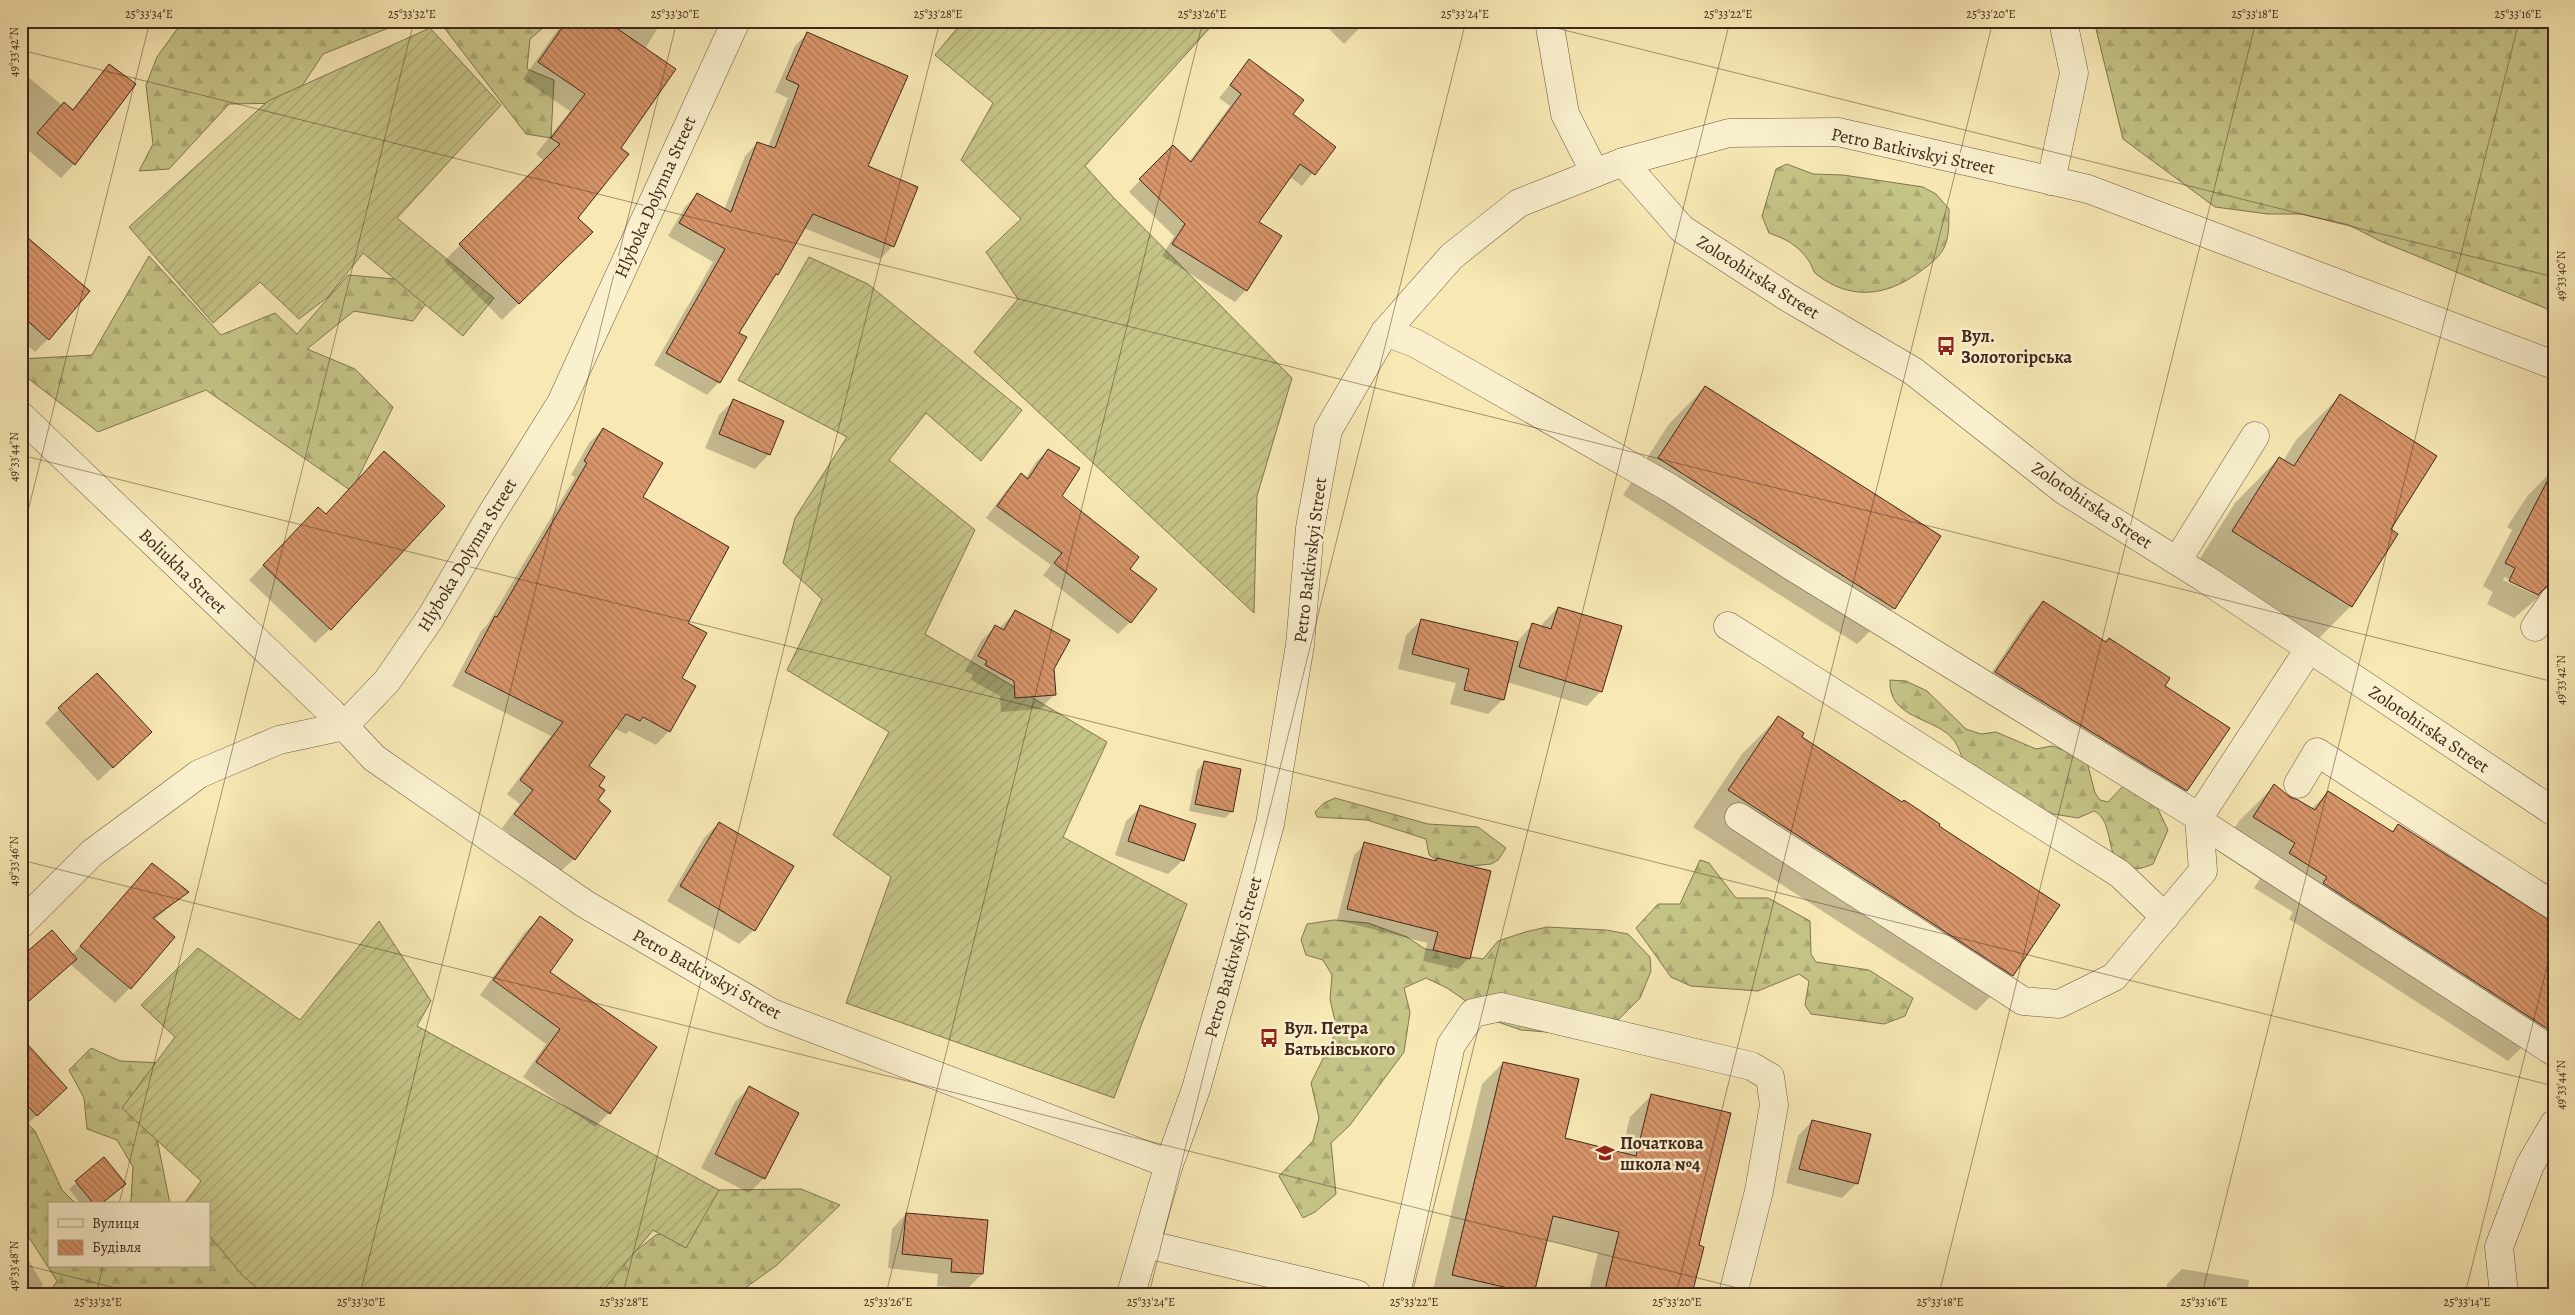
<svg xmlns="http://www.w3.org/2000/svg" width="2575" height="1315" font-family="Alegreya,serif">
<defs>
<pattern id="forest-firs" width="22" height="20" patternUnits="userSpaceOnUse" patternTransform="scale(1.25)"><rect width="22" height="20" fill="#c5c487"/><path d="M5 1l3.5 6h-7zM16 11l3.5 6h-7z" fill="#aaa874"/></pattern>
<pattern id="garden-furrows" width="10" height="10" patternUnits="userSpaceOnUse" patternTransform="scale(1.25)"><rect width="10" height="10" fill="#c5c487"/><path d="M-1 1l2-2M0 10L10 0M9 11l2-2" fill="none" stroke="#aaa874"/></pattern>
<pattern id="building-back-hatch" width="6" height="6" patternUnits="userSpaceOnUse" patternTransform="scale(1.25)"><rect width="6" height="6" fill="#d8956a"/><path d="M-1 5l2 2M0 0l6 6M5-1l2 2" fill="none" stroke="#b17a57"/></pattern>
</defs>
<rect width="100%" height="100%" fill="#f7e8b4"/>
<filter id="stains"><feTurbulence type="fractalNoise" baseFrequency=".004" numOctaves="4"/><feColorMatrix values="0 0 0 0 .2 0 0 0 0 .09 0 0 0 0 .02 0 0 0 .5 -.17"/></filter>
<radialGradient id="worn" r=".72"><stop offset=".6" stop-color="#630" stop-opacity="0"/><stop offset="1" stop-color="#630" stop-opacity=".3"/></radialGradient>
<g fill="url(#forest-firs)" stroke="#827652">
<polygon points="183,21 273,21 296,26 301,21 406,21 323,54 291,103 229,104 169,169 139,171 153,144 146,85 157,57"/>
<polygon points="439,21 551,21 530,39 527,69 554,80 551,138 526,134"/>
<polygon points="2094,21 2554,21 2554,314 2545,308 2380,241 2349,225 2301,214 2268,214 2215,207 2123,139"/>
<path d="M1787,164L1813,174L1843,175L1923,187L1936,194L1949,209C1949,244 1948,252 1918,273C1885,297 1849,300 1816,274C1812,270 1812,265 1809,261C1798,245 1786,239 1769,233L1762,216L1776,169Z"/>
<polygon points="149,256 221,335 275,313 297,334 348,275 406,280 431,297 413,321 354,311 307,349 355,369 393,407 357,480 373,506 206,390 98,432 21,373 21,359 92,355"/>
<path d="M1890,680L1906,681L1927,691L1966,729L1981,734L1996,732L2036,749L2052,746L2075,754L2087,762L2095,793L2100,800L2108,802L2124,785L2155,803L2168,830L2153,864C2096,888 2121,823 2094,811L2078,818L2053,814L1971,774C1961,763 1962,748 1951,737C1932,717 1888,718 1890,680Z"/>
<polygon points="1335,798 1428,824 1478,827 1506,848 1498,860 1491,864 1449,868 1429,855 1426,839 1367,820 1317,817 1315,812 1324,803"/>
<polygon points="1700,860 1709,863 1736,898 1768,898 1810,921 1811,954 1816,962 1869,970 1913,998 1905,1016 1884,1024 1811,1014 1805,1005 1809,981 1799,974 1758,991 1691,986 1671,977 1636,928 1658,904 1680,904"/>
<polygon points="1334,920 1368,923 1407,937 1425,949 1483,959 1498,941 1525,932 1547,927 1606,930 1628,934 1650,957 1651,971 1640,998 1615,1023 1546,1032 1521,1030 1495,1021 1447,988 1426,978 1404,988 1410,1012 1404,1052 1350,1125 1331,1143 1336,1194 1315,1212 1303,1218 1279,1176 1313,1141 1319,1118 1311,1083 1337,1030 1330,999 1332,975 1323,960 1306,955 1301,940 1307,924"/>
<polygon points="91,1048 120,1061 185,1064 151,1109 170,1204 128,1204 131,1200 133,1167 117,1140 87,1129 84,1098 69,1070"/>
<polygon points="21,1118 35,1131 62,1190 76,1204 49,1204 49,1266 209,1266 209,1233 271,1294 48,1294 57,1281 21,1225"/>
<polygon points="801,1189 840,1205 777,1265 737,1294 573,1294 594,1291 623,1261 656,1235 697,1227 716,1190"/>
</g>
<g fill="url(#garden-furrows)" stroke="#827652">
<polygon points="963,21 1216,21 1085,166 1113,197 1292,378 1257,496 1254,613 974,352 1018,299 986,252 1021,219 961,160 993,103 935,55"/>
<polygon points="430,28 501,105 397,218 494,298 463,336 363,253 328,297 299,319 260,282 213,323 129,227 268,101"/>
<polygon points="809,257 868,284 1022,410 981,461 926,413 889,460 975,530 925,634 1107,742 1063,837 1187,904 1114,1098 846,1003 891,877 833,835 889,732 787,670 822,599 783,563 795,518 847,437 738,380"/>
<polygon points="379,921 431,1001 417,1026 719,1190 686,1248 653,1230 600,1294 589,1294 577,1287 568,1294 264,1294 242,1275 209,1235 209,1204 184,1204 201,1181 122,1108 175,1037 141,1005 198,948 300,1020"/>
</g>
<g fill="#0003" fill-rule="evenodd">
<polygon points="564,21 662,21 645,49 620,148 576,218 591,232 502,320 444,261 544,161 536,154 570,111 523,79"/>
<polygon points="1321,21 1366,21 1344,44"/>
<polygon points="808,33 867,167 893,246 880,259 804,228 777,274 769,283 738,334 719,382 707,395 654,365 713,262 668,236 685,207 697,194 724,210 745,156 757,143 768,147 788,98 775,92 795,46"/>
<polygon points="1249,61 1292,115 1334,147 1302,186 1290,177 1258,222 1246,290 1235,302 1162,256 1174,236 1129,192 1161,158 1189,162 1230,106 1219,98"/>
<polygon points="109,65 74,164 61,178 21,144 21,71 62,105 72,110"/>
<polygon points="21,234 48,339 35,352 21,340"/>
<polygon points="1705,387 1894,608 1857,644 1623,495 1669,424"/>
<polygon points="2340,396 2389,530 2351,606 2307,650 2189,576 2235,503 2279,458 2283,461 2296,440"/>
<polygon points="733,401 769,454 755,469 705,448 719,415"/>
<polygon points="603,429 642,497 686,623 680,679 669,731 656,745 629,731 626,734 614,728 588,766 597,786 596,801 574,859 560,872 502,828 520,804 507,794 551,736 452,686 481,631 487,625 575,477 571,475 589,443"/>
<polygon points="1048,450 1060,496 1128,569 1130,622 1118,634 1043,575 1051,565 986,518 1009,487 1021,475 1026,478 1036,462"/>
<polygon points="384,452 330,629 315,643 249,580 304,523 325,515"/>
<path d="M2551,472L2554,474V605L2540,596L2514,618L2487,604L2493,592L2483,586L2512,530L2507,527L2528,495ZM2504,577L2539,594L2537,596L2503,580Z"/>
<polygon points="2043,602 2228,728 2186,791 2172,805 1982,687 2029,617"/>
<polygon points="1558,608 1601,691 1587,706 1507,682 1503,699 1488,714 1450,704 1456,683 1398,669 1406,635 1421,620 1516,643 1532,625 1542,627 1543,623"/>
<polygon points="1015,612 1055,694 1040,709 1001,712 1000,696 971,680 973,675 965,671 981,641 996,626 999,629"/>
<polygon points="59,709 136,746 98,781 45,723"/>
<polygon points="1778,718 1801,737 1937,826 2012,975 1976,1011 1693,827 1742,754"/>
<polygon points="1204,763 1232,811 1225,818 1189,811 1197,770"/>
<polygon points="2274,786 2289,798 2311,809 2328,793 2391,833 2398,825 2554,1009 2543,1026 2508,1061 2289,919 2293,912 2254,888 2260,879 2219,852 2239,821"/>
<polygon points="1141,807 1183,860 1168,874 1115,855 1126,821"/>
<polygon points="719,823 754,930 739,944 667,901 704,838"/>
<polygon points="1365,844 1469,958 1458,969 1423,961 1427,943 1337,920 1354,855"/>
<polygon points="152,864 187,892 154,920 174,937 130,988 115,1003 70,964 21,1008 21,959 72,955"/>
<polygon points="540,918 548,973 609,1113 595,1127 523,1077 546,1044 480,995 525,932"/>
<polygon points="21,1039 66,1088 22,1129 21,1129"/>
<polygon points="1503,1063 1564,1139 1621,1154 1630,1117 1651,1096 1697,1246 1691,1294 1588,1294 1598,1253 1546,1240 1533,1294 1432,1294 1482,1084"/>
<polygon points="749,1088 798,1113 764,1178 749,1193 701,1168 735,1102"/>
<polygon points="1812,1121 1869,1135 1856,1184 1842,1198 1786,1183 1798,1136"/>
<polygon points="104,1159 101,1204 81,1204 69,1189"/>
<polygon points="906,1214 982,1274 968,1288 937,1286 938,1274 888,1268 892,1229"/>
<polygon points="21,1247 43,1285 34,1294 21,1294"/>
<polygon points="2182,1269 2249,1280 2247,1294 2166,1294 2167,1284"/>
<polygon points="1779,1288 1803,1294 1773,1294"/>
</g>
<g fill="url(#building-back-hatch)" stroke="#40271d">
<polygon points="567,21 606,21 676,69 621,148 629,154 578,218 593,232 519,304 459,244 560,144 551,138 585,94 538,62"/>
<polygon points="807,32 908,76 868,166 918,187 894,247 813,214 778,275 776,274 739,333 747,337 720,383 666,353 725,249 679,223 697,193 731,212 757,142 775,148 799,85 786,79"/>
<polygon points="1249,59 1304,100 1293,114 1336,147 1315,175 1300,164 1259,222 1282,236 1247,291 1172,244 1185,224 1139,179 1173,145 1191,162 1241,94 1230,85"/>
<polygon points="109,64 136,84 75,165 37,133 64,102 73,110"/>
<polygon points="21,232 90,291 49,340 21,315"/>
<polygon points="1705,386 1941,536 1895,609 1658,458"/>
<polygon points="2340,394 2437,456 2391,529 2398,534 2352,607 2232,531 2279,457 2294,466"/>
<polygon points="733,399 784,421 770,455 719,434"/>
<polygon points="603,428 663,463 643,497 729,547 688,623 707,633 682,678 696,686 670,732 643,717 640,721 626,714 589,766 605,777 599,786 605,790 598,800 611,811 575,860 514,814 533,790 520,780 563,722 465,672 495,616 497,617 587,463 584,461"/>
<polygon points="1048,449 1080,468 1062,496 1139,557 1130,569 1157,589 1131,623 1054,563 1062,553 997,506 1021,473 1028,479"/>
<polygon points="384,451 445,506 331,630 263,565 318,507 326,514"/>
<polygon points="2554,468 2554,585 2547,586 2538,595 2509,581 2515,568 2505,563"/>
<polygon points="2043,601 2106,642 2109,638 2170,678 2165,686 2230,728 2187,791 1995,672"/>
<polygon points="1558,607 1622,626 1602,692 1519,667 1532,623 1551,629"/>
<polygon points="1015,610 1070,640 1054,669 1056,695 1015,698 1014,681 985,665 987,661 978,656 995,625 1004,630"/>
<polygon points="1421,619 1518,642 1504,700 1464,690 1469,669 1412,654"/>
<polygon points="97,673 152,732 113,768 58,708"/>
<polygon points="1778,716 1804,733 1802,737 1902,802 1904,800 1940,824 1939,826 2060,905 2013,976 1728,790"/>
<polygon points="1204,761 1241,769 1233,812 1195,804"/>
<polygon points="2274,784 2290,797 2298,800 2315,810 2328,791 2393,832 2398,824 2554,923 2554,1033 2323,883 2327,877 2289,853 2295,843 2253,817"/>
<polygon points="1140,805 1196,824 1184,861 1128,841"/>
<polygon points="719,822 794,866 755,931 680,886"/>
<polygon points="1364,842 1436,861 1437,858 1491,871 1470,959 1433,950 1438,932 1347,909"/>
<polygon points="152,863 189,892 153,918 175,937 131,989 80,946"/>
<polygon points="540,916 573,940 550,972 657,1047 610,1114 536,1062 560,1029 493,980"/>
<polygon points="52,930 77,959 21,1008 21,957"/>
<polygon points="21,1037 67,1088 37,1116 21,1098"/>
<polygon points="1503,1062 1579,1079 1565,1138 1636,1156 1651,1094 1731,1113 1699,1245 1704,1247 1692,1294 1604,1294 1619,1232 1553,1216 1534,1294 1452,1275"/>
<polygon points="749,1086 799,1113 765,1179 715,1154"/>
<polygon points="1812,1120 1871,1134 1858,1184 1799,1169"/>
<polygon points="104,1157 126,1184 101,1204 94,1204 75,1181"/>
<polygon points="906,1213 988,1220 983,1274 951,1272 952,1259 902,1254"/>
</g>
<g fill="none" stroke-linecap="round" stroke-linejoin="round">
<g stroke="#6e5743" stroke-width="29">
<g id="minor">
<polyline points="1549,21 1565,114 1595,173"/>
<polyline points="1623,162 1682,229 1787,297 1913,371 2065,491 2204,578 2554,812"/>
<polyline points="2051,181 2074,73 2063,21"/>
<polyline points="1385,332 1415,343 1670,488 1793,567 2199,817 2309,649"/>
<polyline points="21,416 331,712 374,758 585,904 772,1013 1169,1164"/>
<polyline points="2177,561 2255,436"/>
<polyline points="1728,626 2120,874 2165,917"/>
<polyline points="2535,627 2554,600"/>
<polyline points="2298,784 2317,752 2554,906"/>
<polyline points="1739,817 2023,1001 2059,1004 2114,977 2203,871 2199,817"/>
<polyline points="2200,822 2554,1052"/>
<polyline points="21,924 92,853 199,774 279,740 344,726 387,681 431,617 491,515 561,403 736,21"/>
<polyline points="1146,1244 1357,1294"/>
<polyline points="1131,1294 1169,1164 1196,1089 1270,824 1300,645 1310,528 1328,430 1385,332 1452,256 1519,203 1623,162 1729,133 1838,132 2088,189 2554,365"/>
<polyline points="1396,1294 1451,1045 1473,1013 1501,1007 1751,1066 1770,1077 1774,1105 1759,1191 1733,1294"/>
<polyline points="2504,1294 2499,1247 2530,1165 2554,1124"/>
</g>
</g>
<use href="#minor" stroke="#faf0ce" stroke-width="28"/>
</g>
<path fill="none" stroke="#40271d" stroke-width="1" stroke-opacity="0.45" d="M1528,21L2554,277M21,50L2554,682M21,455L2554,1086M21,539L150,21M21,860L1762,1294M119,1204L414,21M21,1264L139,1294M96,1294L103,1266M360,1294L677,21M623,1294L940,21M886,1294L1203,21M1149,1294L1466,21M1412,1294L1730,21M1676,1294L1993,21M1939,1294L2256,21M2202,1294L2519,21M2465,1294L2554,939"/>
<defs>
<g id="bus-bare" transform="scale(1.5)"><path d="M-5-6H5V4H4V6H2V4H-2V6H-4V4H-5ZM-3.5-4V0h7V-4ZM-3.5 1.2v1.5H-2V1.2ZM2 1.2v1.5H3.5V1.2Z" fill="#8f2418" stroke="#faf0ce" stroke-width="2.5" paint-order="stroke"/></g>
<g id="school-bare" transform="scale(1.5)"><path d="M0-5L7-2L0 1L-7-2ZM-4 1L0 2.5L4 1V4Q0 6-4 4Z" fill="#8f2418" stroke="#faf0ce" stroke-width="2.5" paint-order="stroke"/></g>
</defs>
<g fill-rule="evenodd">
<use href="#bus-bare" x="1946" y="346"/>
<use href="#bus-bare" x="1269" y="1038"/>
<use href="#school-bare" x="1605" y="1153"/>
</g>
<g text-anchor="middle" stroke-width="5" stroke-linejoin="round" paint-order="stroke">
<g font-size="18" fill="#40271d" stroke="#faf0ce">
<text transform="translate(1913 151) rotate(12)" y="6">Petro Batkivskyi Street</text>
<text transform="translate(655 197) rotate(-66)" y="6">Hlyboka Dolynna Street</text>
<text transform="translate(1758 277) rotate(32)" y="6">Zolotohirska Street</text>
<text transform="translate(2092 505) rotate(34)" y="6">Zolotohirska Street</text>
<text transform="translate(467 555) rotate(-59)" y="6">Hlyboka Dolynna Street</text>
<text transform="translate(1310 560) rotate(-83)" y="6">Petro Batkivskyi Street</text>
<text transform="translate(183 571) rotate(44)" y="6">Boliukha Street</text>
<text transform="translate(2429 729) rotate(34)" y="6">Zolotohirska Street</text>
<text transform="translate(1233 957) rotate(-74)" y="6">Petro Batkivskyi Street</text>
<text transform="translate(707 974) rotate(29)" y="6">Petro Batkivskyi Street</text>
</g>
<g font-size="18" font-weight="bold" fill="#40271d" stroke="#faf0ce" text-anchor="start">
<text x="1961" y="342">Вул.<tspan x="1961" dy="21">Золотогірська</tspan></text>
<text x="1284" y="1034">Вул. Петра<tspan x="1284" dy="21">Батьківського</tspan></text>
<text x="1620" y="1149">Початкова<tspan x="1620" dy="21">школа №4</tspan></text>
</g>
</g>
<rect width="2575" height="1315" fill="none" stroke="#f7e8b4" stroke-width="55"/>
<rect x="48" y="1202" width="162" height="65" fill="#faf0ce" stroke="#b0a087"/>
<rect x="58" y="1219" width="25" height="8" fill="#faf0ce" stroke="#b0a087"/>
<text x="92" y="1228" font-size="15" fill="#40271d">Вулиця</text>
<rect x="58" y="1240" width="25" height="15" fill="url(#building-back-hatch)" stroke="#b0a087"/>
<text x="92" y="1252" font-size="15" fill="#40271d">Будівля</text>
<rect x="28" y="28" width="2520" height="1260" fill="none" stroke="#40271d" stroke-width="2"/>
<g font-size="12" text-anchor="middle" fill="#40271d">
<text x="149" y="18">25°33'34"E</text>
<text x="412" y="18">25°33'32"E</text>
<text x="675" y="18">25°33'30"E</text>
<text x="938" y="18">25°33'28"E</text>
<text x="1202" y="18">25°33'26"E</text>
<text x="1465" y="18">25°33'24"E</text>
<text x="1728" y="18">25°33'22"E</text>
<text x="1991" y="18">25°33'20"E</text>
<text x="2255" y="18">25°33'18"E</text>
<text x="2518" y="18">25°33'16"E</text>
<text transform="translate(14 52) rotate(-90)" y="4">49°33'42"N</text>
<text transform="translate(2561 276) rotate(-90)" y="4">49°33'40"N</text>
<text transform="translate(14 457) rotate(-90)" y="4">49°33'44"N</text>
<text transform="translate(2561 680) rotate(-90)" y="4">49°33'42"N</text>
<text transform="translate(14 861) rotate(-90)" y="4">49°33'46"N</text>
<text transform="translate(2561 1085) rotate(-90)" y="4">49°33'44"N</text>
<text transform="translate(14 1266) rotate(-90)" y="4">49°33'48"N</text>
<text x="98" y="1306">25°33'32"E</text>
<text x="361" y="1306">25°33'30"E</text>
<text x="624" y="1306">25°33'28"E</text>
<text x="888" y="1306">25°33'26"E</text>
<text x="1151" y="1306">25°33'24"E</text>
<text x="1414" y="1306">25°33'22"E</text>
<text x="1677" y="1306">25°33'20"E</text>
<text x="1940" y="1306">25°33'18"E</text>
<text x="2204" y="1306">25°33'16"E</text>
<text x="2467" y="1306">25°33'14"E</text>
</g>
<rect width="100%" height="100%" filter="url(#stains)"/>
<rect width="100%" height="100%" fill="url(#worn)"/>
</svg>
